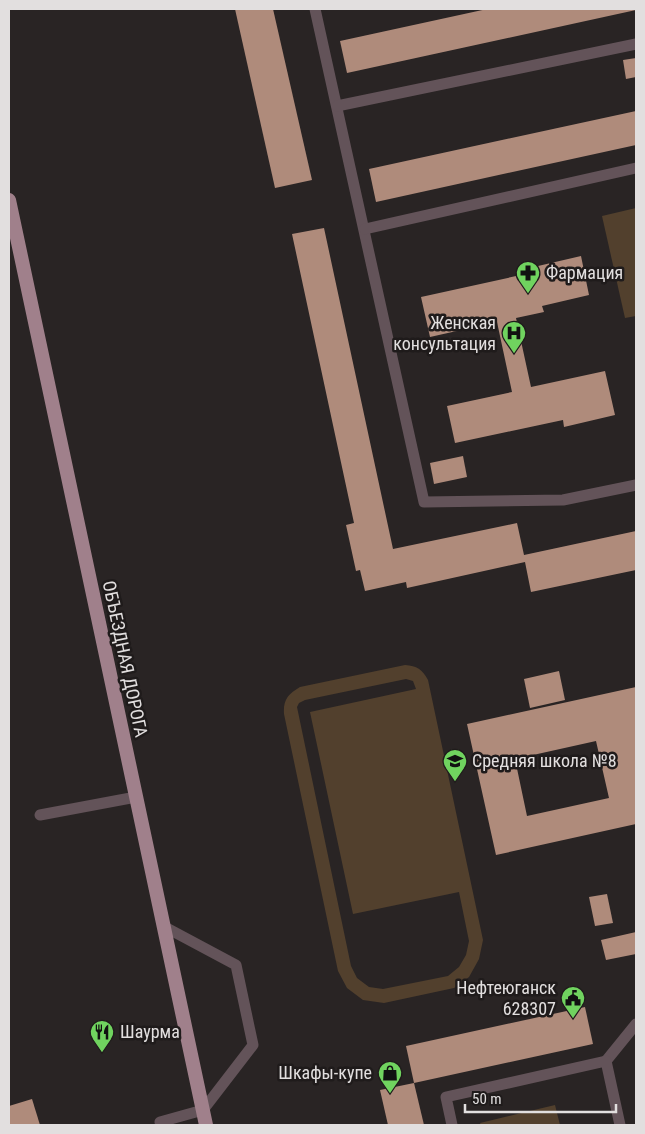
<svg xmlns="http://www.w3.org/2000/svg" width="645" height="1134" font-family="'Roboto Condensed',sans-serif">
<rect width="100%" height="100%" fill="#292424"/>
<g fill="#52402d" fill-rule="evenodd">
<polygon points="636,208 636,316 625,318 602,216"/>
<path d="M405,665C417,666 422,669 428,680L483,940L479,959L469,977L454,988L384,1003L363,1000L347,988L338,971L284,714C283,700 288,694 300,687ZM406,679L413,681L416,689L310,712L353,914L459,892L469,941L466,955L459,967L448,976L383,989L369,987L357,978L351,966L297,707L299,703L305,700Z"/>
<polygon points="555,1105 560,1125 481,1125 480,1123"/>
</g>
<g fill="#af8b7b" fill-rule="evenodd">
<polygon points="235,9 273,9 312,180 275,188"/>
<polygon points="487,9 636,10 347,73 340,41"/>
<polygon points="636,58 636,77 626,79 623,60"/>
<polygon points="636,111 636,145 376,202 369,169"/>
<polygon points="324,228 393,549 517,523 524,555 636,531 636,570 531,592 525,562 407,588 406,582 365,591 360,570 356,571 346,525 354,523 292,234"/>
<polygon points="581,256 589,295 542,306 544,312 516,318 531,387 605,371 615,415 564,427 563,420 455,443 447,406 512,392 497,322 430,337 421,297 539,271 538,266"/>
<polygon points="463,456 467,477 434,484 430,463"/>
<polygon points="559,671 565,700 530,708 524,679"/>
<path d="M636,687V824L496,855L467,724ZM596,741L609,798L527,816L515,759Z"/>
<polygon points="607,894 613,923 595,926 589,897"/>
<polygon points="636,932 636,954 606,960 601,940"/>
<polygon points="585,1007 593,1044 414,1083 406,1046"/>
<polygon points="414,1083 424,1125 388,1125 380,1090"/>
<polygon points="32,1099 40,1125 9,1125 9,1106"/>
</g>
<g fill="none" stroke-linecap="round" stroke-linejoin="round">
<g stroke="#635359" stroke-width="11">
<polyline points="315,9 424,502 563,500 636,485"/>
<polyline points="337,106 636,44"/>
<polyline points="365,229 636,168"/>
<polyline points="40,815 136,797"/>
<polyline points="606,1061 636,1024"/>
<polyline points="160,1122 203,1110 253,1045 236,965 163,926"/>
<polyline points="452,1125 446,1097 606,1061 620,1125"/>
</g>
<polyline stroke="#a0808b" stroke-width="14" points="9,200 206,1125"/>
</g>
<defs>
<g id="pharmacy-pin" transform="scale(1.25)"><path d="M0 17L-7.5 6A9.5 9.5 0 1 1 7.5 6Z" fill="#70d35f" stroke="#1f1b1b"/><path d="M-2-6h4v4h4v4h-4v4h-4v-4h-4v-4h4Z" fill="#111"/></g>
<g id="hospital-pin" transform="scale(1.25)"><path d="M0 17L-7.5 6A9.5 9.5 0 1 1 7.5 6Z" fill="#70d35f" stroke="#1f1b1b"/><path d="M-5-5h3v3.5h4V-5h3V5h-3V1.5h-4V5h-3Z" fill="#111"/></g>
<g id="school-pin" transform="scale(1.25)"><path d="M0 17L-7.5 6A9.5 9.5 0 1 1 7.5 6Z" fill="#70d35f" stroke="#1f1b1b"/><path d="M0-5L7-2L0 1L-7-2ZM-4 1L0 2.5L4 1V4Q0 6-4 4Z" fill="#111"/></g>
<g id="civic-pin" transform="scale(1.25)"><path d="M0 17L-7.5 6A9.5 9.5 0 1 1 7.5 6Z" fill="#70d35f" stroke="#1f1b1b"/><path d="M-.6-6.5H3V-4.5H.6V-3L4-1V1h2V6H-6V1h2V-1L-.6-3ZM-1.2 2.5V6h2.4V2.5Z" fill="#111"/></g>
<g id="restaurant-pin" transform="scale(1.25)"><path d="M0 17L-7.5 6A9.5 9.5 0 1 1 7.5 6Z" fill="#70d35f" stroke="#1f1b1b"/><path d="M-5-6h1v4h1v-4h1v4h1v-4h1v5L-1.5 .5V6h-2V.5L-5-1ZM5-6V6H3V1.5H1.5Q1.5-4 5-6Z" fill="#111"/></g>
<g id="shop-pin" transform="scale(1.25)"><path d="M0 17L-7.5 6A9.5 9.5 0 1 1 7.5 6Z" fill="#70d35f" stroke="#1f1b1b"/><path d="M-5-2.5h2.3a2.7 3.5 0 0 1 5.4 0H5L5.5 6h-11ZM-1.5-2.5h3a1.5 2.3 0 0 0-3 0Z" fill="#111"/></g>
</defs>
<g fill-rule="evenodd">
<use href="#pharmacy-pin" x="528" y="273"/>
<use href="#hospital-pin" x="514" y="333"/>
<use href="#school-pin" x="455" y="761"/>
<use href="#civic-pin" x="573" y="998"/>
<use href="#restaurant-pin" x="102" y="1032"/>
<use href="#shop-pin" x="390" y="1073"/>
</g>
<g text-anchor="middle" stroke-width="5" stroke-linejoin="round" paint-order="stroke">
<g font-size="18" fill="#e2dfdf" stroke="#1f1b1b" text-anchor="start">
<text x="546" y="279">Фармация</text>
<text x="496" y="329" text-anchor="end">Женская<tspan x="496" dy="21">консультация</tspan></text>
<text x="472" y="767">Средняя школа №8</text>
<text x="556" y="994" text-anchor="end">Нефтеюганск<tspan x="556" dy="21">628307</tspan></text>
<text x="120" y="1038">Шаурма</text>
<text x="372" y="1079" text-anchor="end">Шкафы-купе</text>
</g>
<g font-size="18" fill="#e2dfdf" stroke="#1f1b1b">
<text transform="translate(125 659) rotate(78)" y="6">ОБЪЕЗДНАЯ ДОРОГА</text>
</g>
</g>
<rect width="645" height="1134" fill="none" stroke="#e2dfdf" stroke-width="20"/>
<path d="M465 1104v8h151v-8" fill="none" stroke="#e2dfdf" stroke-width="2.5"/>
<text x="472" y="1104" font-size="15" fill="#e2dfdf" stroke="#1f1b1b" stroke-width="4" paint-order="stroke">50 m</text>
</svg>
